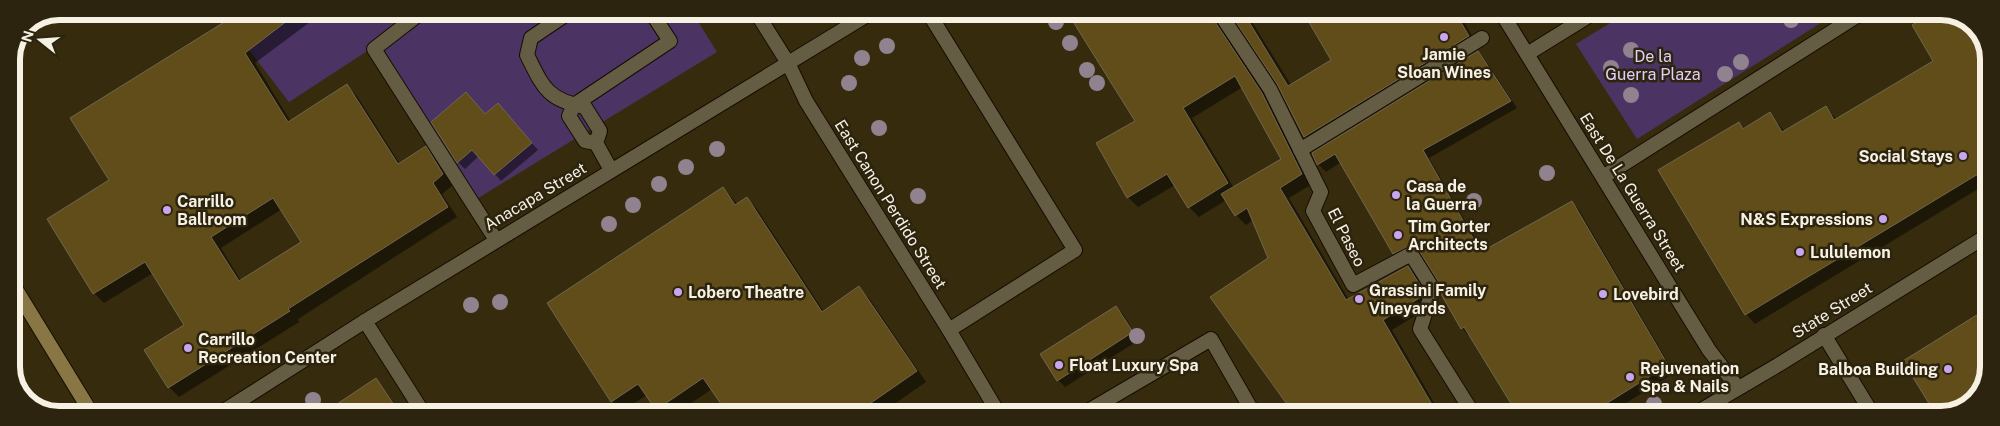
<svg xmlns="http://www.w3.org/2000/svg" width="2000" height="426" font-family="'Public Sans',sans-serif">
<rect width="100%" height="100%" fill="#2c240e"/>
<polygon fill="#372b0e" points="59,11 1950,12 1977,27 1988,53 1988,376 1972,403 1942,415 50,414 23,399 12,373 11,58 25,25"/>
<g fill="#4b3464">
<polygon points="219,11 692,12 717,52 475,200 378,44 289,102"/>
<polygon points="1628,12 1838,12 1637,139 1576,44"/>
</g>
<g fill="#0007" fill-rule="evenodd">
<path d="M241,11H303L310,22L255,63L291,122L347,86L357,96L400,164L426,148L436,158L453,185L442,194L457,217L298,319L299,322L179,397L169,387L186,326L153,273L104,303L94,293L111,181L242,13ZM282,209L303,242L241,281L221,248Z"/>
<path d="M1068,12H1246L1291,85L1333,61L1306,15L1310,12H1458L1478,46L1315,147L1305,137L1278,84L1232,14H1225L1312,184L1289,198L1349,300L1408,267L1418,277L1433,301L1431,306L1392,330L1441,415L1296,414L1212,297L1270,259L1253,220L1246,225L1236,215L1226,200L1199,217L1189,207L1175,185L1138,207L1128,197L1137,122ZM1243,87L1283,159L1234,188L1192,118Z"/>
<polygon points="1941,12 1951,22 1959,17 1977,27 1988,53 1988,183 1755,324 1746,314 1739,123 1744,129 1770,114 1785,132 1825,107 1837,120 1935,61"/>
<polygon points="1478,52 1485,60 1517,108 1429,158 1483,252 1572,203 1579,210 1674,373 1607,415 1519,415 1471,335 1469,336 1462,328 1442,284 1423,254 1419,252 1401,260 1394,253 1341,162 1326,172 1318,164 1313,154"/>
<polygon points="498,104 538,150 501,181 479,156 465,169 458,162 485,115"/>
<polygon points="723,188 738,205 747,199 757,209 824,312 858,288 869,298 926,382 880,414 830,414 798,365 761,388 778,414 729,414 712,389 675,414 661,414 647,395 622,411 612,401"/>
<polygon points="1116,308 1123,314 1139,340 1065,387 1058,380"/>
<polygon points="376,380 401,414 325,414"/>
<polygon points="1828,403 1839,415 1810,415"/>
</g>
<g fill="#614d19" stroke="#70674f" fill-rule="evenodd">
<path d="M242,11H300L245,53L288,122L347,84L398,164L426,146L443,174L433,183L448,207L288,309L290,311L168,388L144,350L184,325L145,262L93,294L47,219L109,180L70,118ZM273,198L301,242L239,281L211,237Z"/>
<polygon points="1067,12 1210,12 1212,17 1262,93 1302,174 1280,188 1346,300 1408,266 1423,290 1421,297 1383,320 1438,415 1294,414 1210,297 1268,258 1247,208 1235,216 1221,194 1281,159 1235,76 1183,108 1228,183 1188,208 1167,174 1127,198 1096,143 1135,121"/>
<polygon points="1229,12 1243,12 1288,86 1331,60 1303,12 1455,12 1469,36 1304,137 1277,84"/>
<polygon points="1934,12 1942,12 1948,23 1958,17 1977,27 1988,53 1988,168 1745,315 1658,170 1739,122 1743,129 1770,112 1782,132 1826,106 1834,120 1933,61 1912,25"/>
<polygon points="1478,51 1511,101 1423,150 1481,252 1572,201 1668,365 1588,415 1518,415 1464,327 1461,329 1441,294 1440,284 1418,249 1411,245 1393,254 1335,154 1317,165 1312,153"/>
<polygon points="466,92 485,114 498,103 532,143 494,175 472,150 457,163 431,122"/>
<polygon points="723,187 735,205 747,197 822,312 859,286 917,371 855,414 728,414 703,378 656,410 638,384 611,402 547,303"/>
<polygon points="1116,306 1133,332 1057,381 1040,354"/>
<polygon points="1988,308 1988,376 1972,403 1942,415 1936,415 1903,361"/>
<polygon points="376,378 400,414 322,414"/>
</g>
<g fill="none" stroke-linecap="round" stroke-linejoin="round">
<g stroke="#150d00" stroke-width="16">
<g id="service">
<polyline points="423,11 374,49 496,240"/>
<path d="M571,11L531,38L527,55C543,87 547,100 585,107L600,131L596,143"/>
<polyline points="928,12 1075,250 949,330"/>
<polyline points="611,170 596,143 585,141 569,116 574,105 670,41 651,12"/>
<polyline points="365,321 424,414"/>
<polyline points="985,414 995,408"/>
<polyline points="1083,414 1211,339 1254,414"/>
</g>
</g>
<g stroke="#150d00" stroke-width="16">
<g id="pedestrian">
<polyline points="1219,12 1270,89 1321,192 1313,211 1353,285 1411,254 1433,289 1420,329 1474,415"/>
<polyline points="1300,150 1482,38"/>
<polyline points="1824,335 1873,415"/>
<polyline points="1693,415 1778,365 1988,235"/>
</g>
</g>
<g stroke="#150d00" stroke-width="16">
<g id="minor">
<polyline points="756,12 788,63 806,101 949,330 999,414"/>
<polyline points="1501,12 1709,350 1738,388"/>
<polyline points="1527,54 1595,12"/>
<polyline points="1603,177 1863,12"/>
</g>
</g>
<g stroke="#150d00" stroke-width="16">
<polyline id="tertiary" points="219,414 365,321 872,12"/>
</g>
<g stroke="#150d00" stroke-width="16">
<polyline id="secondary" points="12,283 92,414"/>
</g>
<use href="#service" stroke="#655c44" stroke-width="14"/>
<use href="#pedestrian" stroke="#655c44" stroke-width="14"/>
<use href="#minor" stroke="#655c44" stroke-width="14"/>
<use href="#tertiary" stroke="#655c44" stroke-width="14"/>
<use href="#secondary" stroke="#897645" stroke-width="14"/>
</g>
<g fill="#90828f">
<circle cx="1791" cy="20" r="8"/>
<circle cx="1056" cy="22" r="8"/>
<circle cx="1070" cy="43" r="8"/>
<circle cx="887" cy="46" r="8"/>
<circle cx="1631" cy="50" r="8"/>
<circle cx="862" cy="58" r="8"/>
<circle cx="1741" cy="62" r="8"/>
<circle cx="1611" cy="68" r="8"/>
<circle cx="1087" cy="70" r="8"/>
<circle cx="1725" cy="74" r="8"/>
<circle cx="849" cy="83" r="8"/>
<circle cx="1097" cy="83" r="8"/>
<circle cx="1631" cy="95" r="8"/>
<circle cx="879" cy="128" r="8"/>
<circle cx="717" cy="149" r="8"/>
<circle cx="686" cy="167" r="8"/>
<circle cx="1547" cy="173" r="8"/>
<circle cx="659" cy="184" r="8"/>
<circle cx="918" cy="196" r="8"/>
<circle cx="1474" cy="201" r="8"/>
<circle cx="633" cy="205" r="8"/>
<circle cx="609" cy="224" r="8"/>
<circle cx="500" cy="302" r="8"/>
<circle cx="471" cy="305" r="8"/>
<circle cx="1137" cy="336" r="8"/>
<circle cx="313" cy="400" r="8"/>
<circle cx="1654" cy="404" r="8"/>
</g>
<g fill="#c7a6ef" stroke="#2c240e" stroke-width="2">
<circle cx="1444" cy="37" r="5"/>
<circle cx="1963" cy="156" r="5"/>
<circle cx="1396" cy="195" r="5"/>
<circle cx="167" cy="210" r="5"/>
<circle cx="1883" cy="219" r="5"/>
<circle cx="1398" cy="235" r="5"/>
<circle cx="1800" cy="252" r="5"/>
<circle cx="678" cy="292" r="5"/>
<circle cx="1603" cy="294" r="5"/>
<circle cx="1359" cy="299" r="5"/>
<circle cx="188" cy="348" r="5"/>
<circle cx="1059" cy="365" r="5"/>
<circle cx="1948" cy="369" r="5"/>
<circle cx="1630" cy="377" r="5"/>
</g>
<g text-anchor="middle" stroke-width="5" stroke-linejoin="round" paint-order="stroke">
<g font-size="16" font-weight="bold" fill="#f6f1e3" stroke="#2c240e" text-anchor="start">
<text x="1444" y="60" text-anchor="middle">Jamie<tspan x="1444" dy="18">Sloan Wines</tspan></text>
<text x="1953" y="162" text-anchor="end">Social Stays</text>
<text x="1406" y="192">Casa de<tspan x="1406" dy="18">la Guerra</tspan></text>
<text x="177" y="207">Carrillo<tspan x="177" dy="18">Ballroom</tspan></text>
<text x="1873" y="225" text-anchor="end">N&amp;S Expressions</text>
<text x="1408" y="232">Tim Gorter<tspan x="1408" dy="18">Architects</tspan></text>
<text x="1810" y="258">Lululemon</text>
<text x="1369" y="296">Grassini Family<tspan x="1369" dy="18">Vineyards</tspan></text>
<text x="688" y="298">Lobero Theatre</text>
<text x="1613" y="300">Lovebird</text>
<text x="198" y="345">Carrillo<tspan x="198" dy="18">Recreation Center</tspan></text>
<text x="1069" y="371">Float Luxury Spa</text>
<text x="1640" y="374">Rejuvenation<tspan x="1640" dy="18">Spa &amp; Nails</tspan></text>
<text x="1938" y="375" text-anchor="end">Balboa Building</text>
</g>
<g font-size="16" fill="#e1cff9" stroke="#2c240e">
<text x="1653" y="62">De la<tspan x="1653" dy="18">Guerra Plaza</tspan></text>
</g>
<g font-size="16" fill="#f6f1e3" stroke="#2c240e">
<text transform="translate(1633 192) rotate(58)" y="6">East De La Guerra Street</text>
<text transform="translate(535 196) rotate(-31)" y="6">Anacapa Street</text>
<text transform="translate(891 204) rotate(58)" y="6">East Canon Perdido Street</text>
<text transform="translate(1347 237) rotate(63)" y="6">El Paseo</text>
<text transform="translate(1832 310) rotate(-32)" y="6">State Street</text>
</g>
</g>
<path d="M0 0H2000V426H0ZM59 20H1941A39 39 0 0 1 1980 59V367A39 39 0 0 1 1941 406H59A39 39 0 0 1 20 367V59A39 39 0 0 1 59 20Z" fill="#2c240e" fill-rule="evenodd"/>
<path fill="none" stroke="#f6f1e3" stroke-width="6" d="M59 20H1941A39 39 0 0 1 1980 59V367A39 39 0 0 1 1941 406H59A39 39 0 0 1 20 367V59A39 39 0 0 1 59 20Z"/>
<g transform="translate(40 40) rotate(287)" stroke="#2c240e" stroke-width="4" paint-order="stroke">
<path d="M0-4L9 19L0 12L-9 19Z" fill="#f6f1e3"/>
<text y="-8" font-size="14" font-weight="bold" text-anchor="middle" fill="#f6f1e3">N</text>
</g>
</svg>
